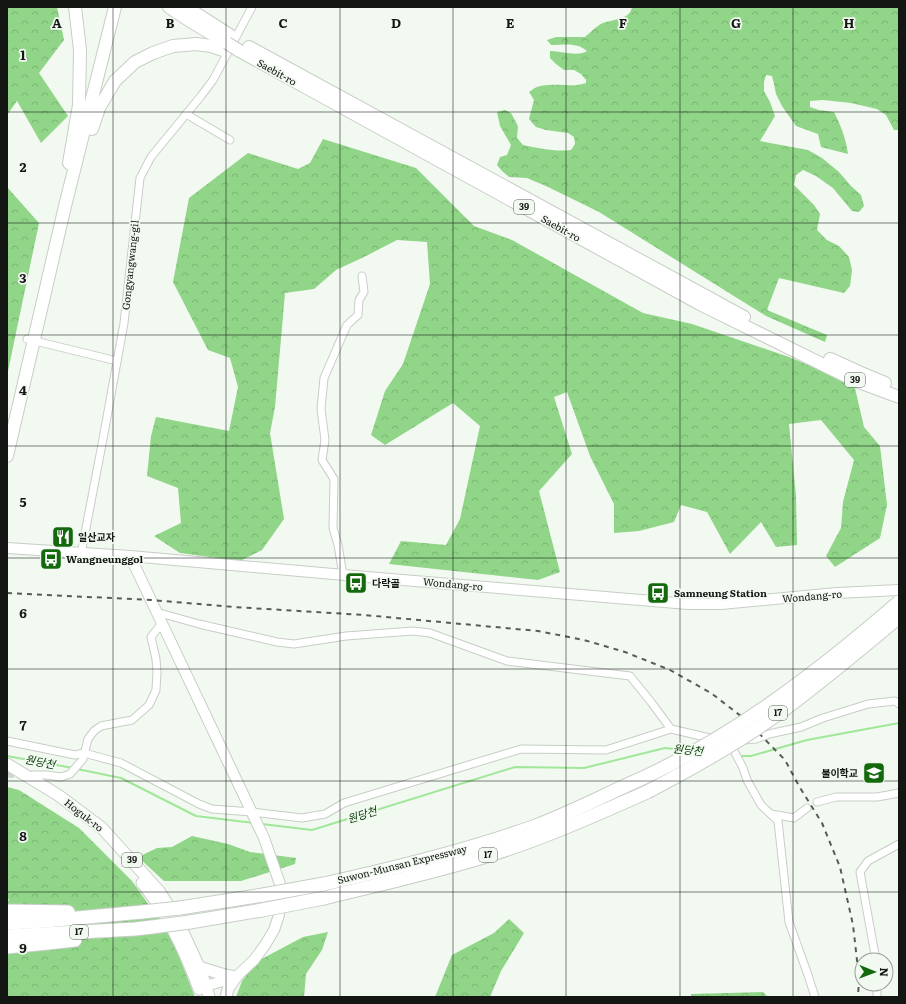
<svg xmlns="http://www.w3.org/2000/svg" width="906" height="1004" font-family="Literata,'Noto Sans KR',serif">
<defs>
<pattern id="forest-crowns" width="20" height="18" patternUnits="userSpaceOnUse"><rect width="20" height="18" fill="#90d588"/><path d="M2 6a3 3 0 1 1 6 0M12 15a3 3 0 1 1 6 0" fill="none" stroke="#7bb674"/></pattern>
</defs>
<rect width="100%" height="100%" fill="#f2f9f1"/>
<g fill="url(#forest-crowns)">
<polygon points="7,7 57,7 64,40 39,73 68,116 41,143 17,101 7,115"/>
<path d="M632,7H899V130H894L886,115L877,109L851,103L823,100L810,101V107L819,110L834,112C841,126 846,139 848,154L821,147L818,134L796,126L782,106L776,94L774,84L772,76L766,75L764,82V91L770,102L775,116L760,141L808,150L822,158L839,172L851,186L861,195L864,206L859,212L852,211L833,188L816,176L803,170L796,175L794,185L814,205L820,214L817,230L827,240L839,246L849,257L852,270L850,286L844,293L779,278L767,310L827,335L825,342L766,316L599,212L548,187L527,178L509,177L502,171L497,165L500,157L507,155L511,145L500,126L497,112L505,110L511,113L518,126L517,138L523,145C538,148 555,152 571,150L575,144L574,137L568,133L546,130L536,127L529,119L534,100L529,92C531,91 534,88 537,87C546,84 557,85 566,85C573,86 579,85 586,83V80L581,74L574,70H564L556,64L550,58V51C560,51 579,57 587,51C577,42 563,45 551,45L547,40L556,37H585C591,32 596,26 603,23C613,19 630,20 632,7Z"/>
<polygon points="323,139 416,168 474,226 512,240 643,313 692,324 789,357 854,384 864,427 880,446 887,505 880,538 835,567 826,556 841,528 843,502 854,460 821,420 789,424 796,496 797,545 776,547 761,522 730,554 707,512 681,505 674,522 639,531 614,533 614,504 590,456 567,392 554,397 572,454 539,491 560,572 538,580 389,564 401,541 446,545 460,519 480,426 453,403 385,445 371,435 385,391 403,364 430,284 427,242 397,240 364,257 336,270 314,289 285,293 275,407 270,433 284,519 262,550 240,561 180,553 154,536 181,523 178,488 147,476 151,436 156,417 229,431 238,387 230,358 208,350 173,282 189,198 248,153 298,169 310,163"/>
<polygon points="7,187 39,223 7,376"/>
<polygon points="7,787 19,790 79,828 132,881 171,936 195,997 7,997 7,904 9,899 7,899"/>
<polygon points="192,836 228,844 250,852 296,858 295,864 241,881 164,881 138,857 157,848 172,847"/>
<polygon points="509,919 524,933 501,971 490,997 435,997 452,955 494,933"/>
<polygon points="328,932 322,950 306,974 304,997 236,997 242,981 256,962 303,937"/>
<polygon points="763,992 768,997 691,997 691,994"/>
</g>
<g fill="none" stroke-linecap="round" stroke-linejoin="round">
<g stroke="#a1e799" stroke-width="2">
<polyline points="7,756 73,768"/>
<polyline points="741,756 751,756 807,740 899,723"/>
<polyline points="77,769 121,778 196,816 254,823"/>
<polyline points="262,824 312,830 515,767 584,768 665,748 685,750"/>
</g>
<polyline stroke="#d1d7d0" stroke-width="7" stroke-dasharray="7 3.5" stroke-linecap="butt" points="7,774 23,775"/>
<g stroke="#c7cec6" stroke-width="9">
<g id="minor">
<polyline points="186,114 230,140"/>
<polyline points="27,339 117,361"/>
<polyline points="81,554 103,439 124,323 140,178 151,157 201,96 213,80 252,7"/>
<polyline points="343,575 338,545 333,528 334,479 322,460 325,440 321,409 324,378 347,325 358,315 359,300 364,292 362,276"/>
<polyline points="156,612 199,624 277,642 294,644 346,636 413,631 430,633 507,661 630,676 651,702 671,729"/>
<polyline points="744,740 756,739 769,734 801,727 823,718 868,704 895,701 899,704"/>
<polyline points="7,741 75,755 84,753 121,763 199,804 212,809 252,812 302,818 325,814 344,803 521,749 606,750 671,729 714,739"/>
<polyline points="730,743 743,768 747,780 761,805 778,821 789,922 808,975 815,997"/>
<polyline points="33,775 46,775 61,777 70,774 83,759 88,739 94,731 101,726 132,720 149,705 156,690 157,672 156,659 151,637 162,623"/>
<polyline points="817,802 836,797 877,797 899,793"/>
<polyline points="771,814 794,818 807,808"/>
<polyline points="876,960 860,872 868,861 899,844"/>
<polyline points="877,984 877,997"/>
</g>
</g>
<g stroke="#c7cec6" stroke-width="12">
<g id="secondary">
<polyline points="7,548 130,556 367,577 688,604 721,604 837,593 899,590"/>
<polyline points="130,556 264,838 281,887 279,915 274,930 265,945 254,960 236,977 199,988"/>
</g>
</g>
<g stroke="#c7cec6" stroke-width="13">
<g id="primary">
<polyline points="7,764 58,795 102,828 159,891 176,917 199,967 206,986 209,997"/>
<path d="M142,883C168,914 185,951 199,989"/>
<polyline points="199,967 225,975 236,977 228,989 226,997"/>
</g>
</g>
<g stroke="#c7cec6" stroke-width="14">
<g id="trunk">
<polyline points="169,7 190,21 227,43"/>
<polyline points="186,7 231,36"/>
<polyline points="249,47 744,317"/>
<polyline points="238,50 700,304 856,381 899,397"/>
<polyline points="92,129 99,108 115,81 135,62 153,53 173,46 196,44 211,46 223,50"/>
<polyline points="69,163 79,105 80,50 75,7"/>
<polyline points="830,359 861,373 885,383"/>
<polyline points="7,456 65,206 115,7"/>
</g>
</g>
<g stroke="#c7cec6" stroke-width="15">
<g id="motorway">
<path d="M324,884C395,868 465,851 533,827C565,815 595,800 625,786"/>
<path d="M324,898C377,885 430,873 483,857C539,840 593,816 647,792"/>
<polyline points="180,908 263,895"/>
<polyline points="7,911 68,912"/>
<polyline points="190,922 262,910"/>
<polyline points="7,923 45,921 142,912"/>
<polyline points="7,936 135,929 152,927"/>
<polyline points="7,947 48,943 75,940"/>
</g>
</g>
<use href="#minor" stroke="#fff" stroke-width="7"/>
<use href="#secondary" stroke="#fff" stroke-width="10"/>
<use href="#primary" stroke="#fff" stroke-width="11"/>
<use href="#trunk" stroke="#fff" stroke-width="12"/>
<use href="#motorway" stroke="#fff" stroke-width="13"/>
<polyline stroke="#575c57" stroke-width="2" stroke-dasharray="5 5" stroke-linecap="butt" points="7,593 151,600 234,607 364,615 538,631 584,640 625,652 670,670 711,693 746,720 785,760 799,786 822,823 840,867 853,925 859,978 858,997"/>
<g stroke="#c7cec6" stroke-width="14" stroke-linecap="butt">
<polyline id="trunk-bridge" points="227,43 238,50"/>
</g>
<g stroke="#c7cec6" stroke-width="15" stroke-linecap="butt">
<g id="motorway-bridge">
<path d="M625,786C727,742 816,674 899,602"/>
<path d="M647,792C691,769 734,745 775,716C818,685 858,651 899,617"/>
<polyline points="263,895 324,884"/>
<polyline points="262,910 324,898"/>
<polyline points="142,912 180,908"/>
<polyline points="152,927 190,922"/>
</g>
</g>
<use href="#trunk-bridge" stroke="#fff" stroke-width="12"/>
<use href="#motorway-bridge" stroke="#fff" stroke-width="13"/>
</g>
<path fill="none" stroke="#131613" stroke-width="1" stroke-opacity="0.55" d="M113,7V997M226,7V997M340,7V997M453,7V997M566,7V997M680,7V997M793,7V997M7,112H899M7,223H899M7,335H899M7,446H899M7,558H899M7,669H899M7,781H899M7,892H899"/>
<defs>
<g id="restaurant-square" transform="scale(1.15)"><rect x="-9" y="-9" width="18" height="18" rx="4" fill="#14690d" stroke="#f2f9f1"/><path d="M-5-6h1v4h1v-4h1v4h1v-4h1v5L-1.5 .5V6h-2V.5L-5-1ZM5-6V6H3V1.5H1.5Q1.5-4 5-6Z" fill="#fff"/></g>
<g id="bus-square" transform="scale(1.15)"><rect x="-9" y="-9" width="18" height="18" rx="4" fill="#14690d" stroke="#f2f9f1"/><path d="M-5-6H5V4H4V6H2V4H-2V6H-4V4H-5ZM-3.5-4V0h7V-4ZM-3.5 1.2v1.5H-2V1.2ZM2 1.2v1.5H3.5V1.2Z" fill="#fff"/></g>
<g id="school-square" transform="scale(1.15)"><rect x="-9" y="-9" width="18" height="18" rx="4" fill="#14690d" stroke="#f2f9f1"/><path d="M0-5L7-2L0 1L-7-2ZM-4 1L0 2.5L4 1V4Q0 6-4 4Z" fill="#fff"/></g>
</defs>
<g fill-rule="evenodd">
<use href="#restaurant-square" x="63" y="537"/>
<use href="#bus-square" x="51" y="559"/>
<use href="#bus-square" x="356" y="583"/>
<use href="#bus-square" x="658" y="593"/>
<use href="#school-square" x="874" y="773"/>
</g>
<g text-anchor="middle" stroke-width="3.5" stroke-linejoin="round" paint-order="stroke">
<g fill="#f2f9f1" stroke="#565a56" stroke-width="1">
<rect x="514" y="200" width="20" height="14" rx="3"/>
<rect x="845" y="373" width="20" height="14" rx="3"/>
<rect x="769" y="706" width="18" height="14" rx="3"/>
<rect x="479" y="848" width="18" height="14" rx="3"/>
<rect x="122" y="853" width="20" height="14" rx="3"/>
<rect x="70" y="925" width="18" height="14" rx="3"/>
</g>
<g font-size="9" font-weight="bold" fill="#131613">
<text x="524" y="210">39</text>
<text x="855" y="383">39</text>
<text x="778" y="716">17</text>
<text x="488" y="858">17</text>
<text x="132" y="863">39</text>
<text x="79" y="935">17</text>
</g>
<g font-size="10" fill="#131613" stroke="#f2f9f1">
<text transform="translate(277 72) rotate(29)" y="4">Saebit-ro</text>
<text transform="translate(561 228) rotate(29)" y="4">Saebit-ro</text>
<text transform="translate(130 265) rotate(-84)" y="4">Gongyangwang-gil</text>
<text transform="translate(453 584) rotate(5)" y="4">Wondang-ro</text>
<text transform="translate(812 596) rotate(-5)" y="4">Wondang-ro</text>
<text transform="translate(84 815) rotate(38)" y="4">Hoguk-ro</text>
<text transform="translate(402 864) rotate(-14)" y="4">Suwon-Munsan Expressway</text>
</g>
<g font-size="10" font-weight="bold" fill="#131613" stroke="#f2f9f1" text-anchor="start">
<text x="78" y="541">일산교자</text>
<text x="66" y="563">Wangneunggol</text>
<text x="372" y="587">다락골</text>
<text x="674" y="597">Samneung Station</text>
<text x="858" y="777" text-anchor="end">불이학교</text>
</g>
<g font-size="11" font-style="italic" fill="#073905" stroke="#f2f9f1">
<text transform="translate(688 750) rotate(6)" y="4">원당천</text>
<text transform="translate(40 762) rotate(11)" y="4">원당천</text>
<text transform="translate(362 815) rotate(-17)" y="4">원당천</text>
</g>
</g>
<g font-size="13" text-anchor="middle" font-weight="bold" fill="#131613" stroke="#f2f9f1" stroke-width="3.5" stroke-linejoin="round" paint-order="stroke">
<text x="57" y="28">A</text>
<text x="170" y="28">B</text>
<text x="283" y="28">C</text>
<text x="396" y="28">D</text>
<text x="510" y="28">E</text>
<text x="623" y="28">F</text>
<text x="736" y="28">G</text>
<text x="849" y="28">H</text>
<text x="23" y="60">1</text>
<text x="23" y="172">2</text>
<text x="23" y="283">3</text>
<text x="23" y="395">4</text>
<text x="23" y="507">5</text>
<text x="23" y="618">6</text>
<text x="23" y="730">7</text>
<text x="23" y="841">8</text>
<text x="23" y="953">9</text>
</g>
<rect width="906" height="1004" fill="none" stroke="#131613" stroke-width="16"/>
<g transform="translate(874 972) rotate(91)"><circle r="19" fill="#f2f9f1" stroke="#999e98"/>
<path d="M0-3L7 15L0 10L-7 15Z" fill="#14690d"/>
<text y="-6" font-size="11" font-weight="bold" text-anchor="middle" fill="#131613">N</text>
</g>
</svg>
